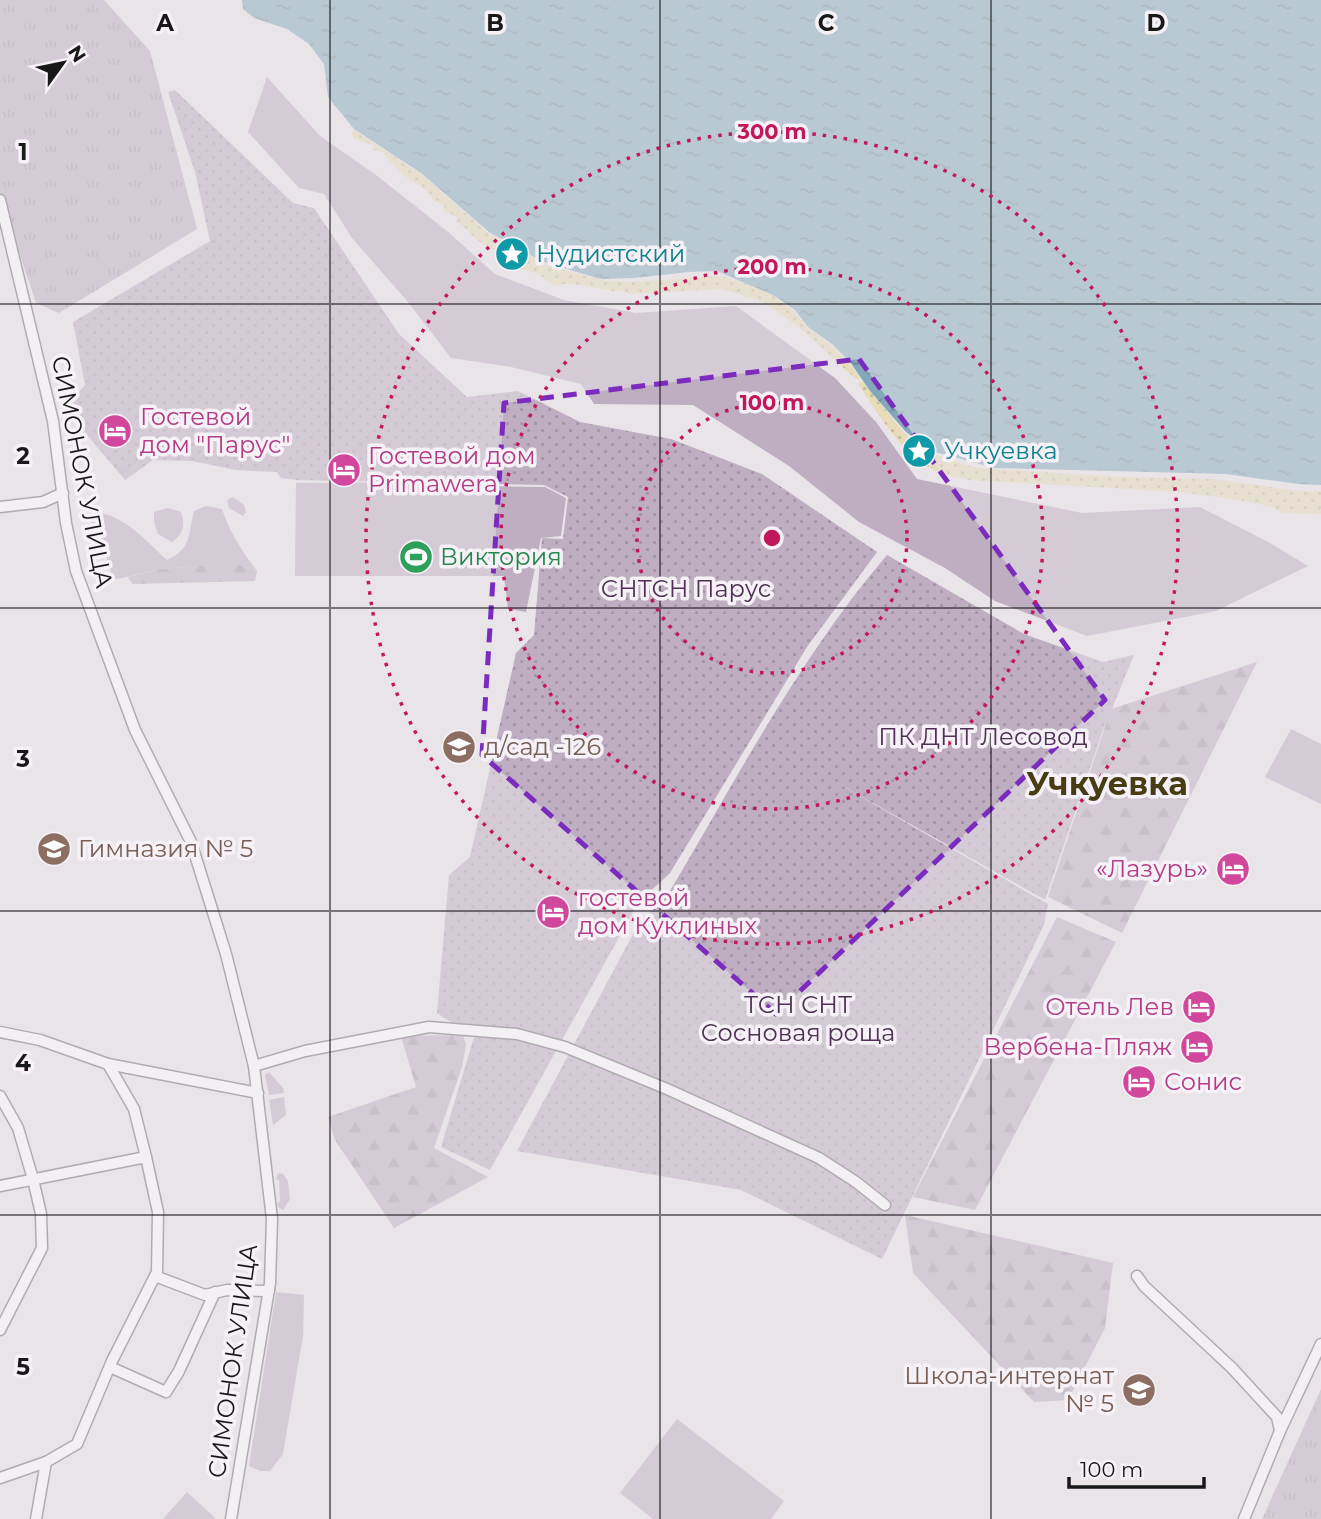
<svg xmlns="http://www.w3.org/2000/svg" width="1321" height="1519" font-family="Montserrat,sans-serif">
<defs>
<pattern id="forest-firs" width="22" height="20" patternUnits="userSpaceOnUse" patternTransform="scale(1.75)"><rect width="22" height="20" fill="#bfadc2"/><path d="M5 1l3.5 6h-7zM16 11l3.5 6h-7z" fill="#a494a6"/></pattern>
<pattern id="sand-dots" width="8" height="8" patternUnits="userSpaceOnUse" patternTransform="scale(1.75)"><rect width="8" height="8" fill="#e6dcb7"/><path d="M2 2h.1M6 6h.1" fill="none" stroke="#c5bc9d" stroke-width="1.8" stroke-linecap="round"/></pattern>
<pattern id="park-tufts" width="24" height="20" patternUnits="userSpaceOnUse" patternTransform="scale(1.75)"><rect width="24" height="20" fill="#bfadc2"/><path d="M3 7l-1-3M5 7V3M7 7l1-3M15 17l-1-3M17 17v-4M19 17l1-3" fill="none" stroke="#a494a6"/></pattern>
<pattern id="garden-dots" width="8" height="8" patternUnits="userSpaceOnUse" patternTransform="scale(1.75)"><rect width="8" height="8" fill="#bfadc2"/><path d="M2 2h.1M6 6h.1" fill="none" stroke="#a494a6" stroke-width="1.8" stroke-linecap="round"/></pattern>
<pattern id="water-ripples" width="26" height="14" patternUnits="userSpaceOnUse" patternTransform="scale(1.75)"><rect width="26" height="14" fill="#82a8ba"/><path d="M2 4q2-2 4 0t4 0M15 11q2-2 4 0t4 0" fill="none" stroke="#6a8896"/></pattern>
</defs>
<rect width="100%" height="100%" fill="#e8e4e8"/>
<g fill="#bfadc2">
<polygon points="267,77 320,136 376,175 447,231 495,274 564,300 636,313 736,306 835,378 876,422 917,479 1082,513 1200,507 1270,543 1308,566 1216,611 1087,636 995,601 945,568 859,522 789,466 693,405 594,404 581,384 511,367 451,358 408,302 352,238 324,194 299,188 248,132"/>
<polygon points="481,482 481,486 545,487 566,498 561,536 541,538 526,612 508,609 504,576 295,576 296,483"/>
<polygon points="233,497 244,505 246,512 243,516 229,508 227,500"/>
<path d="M206,506L222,509C230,533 242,551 257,571L237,564H222L161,569L113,580L103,546L93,541L90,513C120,510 146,541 167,560C192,549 188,534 194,511Z"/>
<path d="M168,508L181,512C185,525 184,533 172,542L158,534L154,522V512Z"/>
<polygon points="1291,729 1321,744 1321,804 1265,777"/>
<polygon points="269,1072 283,1088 284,1093 269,1095 265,1075"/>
<polygon points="284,1097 286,1115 273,1125 269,1100"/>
<polygon points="278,1173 283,1174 288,1181 290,1199 283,1210 278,1207 277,1204 280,1201 279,1180 276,1179"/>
<polygon points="276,1292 304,1295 303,1336 283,1454 270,1471 260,1471 249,1466"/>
<polygon points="677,1419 784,1501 771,1519 653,1519 620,1493"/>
<polygon points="187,1492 215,1518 214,1519 163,1519"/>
</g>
<g fill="url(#forest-firs)">
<polygon points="222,564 237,564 257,571 255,581 132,584 128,577 161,569"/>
<polygon points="1257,662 1122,933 1048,897 1111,709"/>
<polygon points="1057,917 1116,942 975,1210 913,1197"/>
<polygon points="463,1035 466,1045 462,1067 434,1148 488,1177 394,1228 335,1140 328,1117 416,1087 401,1036"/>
<polygon points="905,1215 1113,1263 1105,1328 1068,1400 1034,1402 913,1273"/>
</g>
<g fill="url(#sand-dots)">
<polygon points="354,130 421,174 488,233 547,265 600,280 630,282 721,276 745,283 772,295 795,312 808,328 831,345 849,363 860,378 859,380 856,379 800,328 763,302 722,289 629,294 622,290 618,292 568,283 556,286 538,274 510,265 502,255 477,240 464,227 456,222 458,218 443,210 445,206 434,201 426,190 403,175 382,152 373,150 373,145 355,139 351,134"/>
<path d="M862,381L906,435L916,444L949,460L978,468L1122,477L1213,479L1301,491H1321V514L1283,513L1272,507L1245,501L1181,492L968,480C958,477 946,475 936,471C900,454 880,415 858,384Z"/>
</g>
<g fill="url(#park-tufts)">
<polygon points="0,0 104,0 150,51 197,229 59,313 36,303 0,195"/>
<polygon points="1321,1389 1321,1519 1262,1519"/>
</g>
<g fill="url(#garden-dots)">
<polygon points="175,90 293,203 314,208 399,334 467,397 518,391 580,422 671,439 762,474 877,552 807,647 670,873 638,903 490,1170 441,1147 474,1037 437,1013 449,875 470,857 516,653 534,635 542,538 563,539 568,497 544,485 297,480 281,478 277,472 236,470 192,461 153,460 125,480 72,417 67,406 85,385 73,322 210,241 195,172 168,92"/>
<path d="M887,555L1024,634L1103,662L1134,655L1102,733L1045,900L825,776L1048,904L1044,925L882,1259L741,1190L517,1151L640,921L667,896C736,780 799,658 887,555Z"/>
</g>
<polygon fill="url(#water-ripples)" points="242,0 1321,0 1321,485 1298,484 1226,474 995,468 931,451 906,432 870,391 850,362 832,344 808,327 795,310 773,295 717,271 689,272 634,278 600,279 541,261 489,232 421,173 354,129 328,97 324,64 309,44 287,29 254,18 243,9"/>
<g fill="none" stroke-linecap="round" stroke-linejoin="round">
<g stroke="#6c696c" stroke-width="13">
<g id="minor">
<polyline points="0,200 53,421 66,523 76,571 135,730 191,842 226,954 254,1066 272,1219 270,1283 231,1519"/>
<polyline points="0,507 43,502 63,493"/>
<polyline points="0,1032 40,1040 108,1064 258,1093"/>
<polyline points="254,1066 305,1051 429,1027 517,1034 565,1047 667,1089 819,1158 856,1182 885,1205"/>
<polyline points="0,1096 18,1128 33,1179 41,1214 42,1248 0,1330"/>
<polyline points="0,1186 146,1157"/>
<polyline points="155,1276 205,1295 227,1290 269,1291"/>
<polyline points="1137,1276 1144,1286 1232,1368 1277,1417 1280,1431"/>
<polyline points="110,1367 166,1392 179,1371 215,1292"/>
<polyline points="0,1478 46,1462 77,1444 112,1361 157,1272 158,1212 146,1157 134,1109 108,1064"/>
<polyline points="36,1519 46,1462"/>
<polyline points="1244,1519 1280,1431 1321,1344"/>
</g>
</g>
<use href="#minor" stroke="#fff" stroke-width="10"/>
</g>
<path d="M0 0H1321V1519H0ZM859,359L1105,700L776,1014L482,755L504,403Z" fill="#e8e4e8" fill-opacity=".55" fill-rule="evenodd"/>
<path fill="none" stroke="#7b2cbf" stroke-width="5" stroke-dasharray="14 9" stroke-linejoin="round" d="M859,359L1105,700L776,1014L482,755L504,403Z"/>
<path fill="none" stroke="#191819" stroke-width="2" stroke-opacity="0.55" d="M330,0V1519M660,0V1519M991,0V1519M0,304H1321M0,608H1321M0,911H1321M0,1215H1321"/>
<g fill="none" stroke="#c2185b" stroke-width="3.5" stroke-dasharray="3.5 7">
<circle cx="772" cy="538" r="135"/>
<circle cx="772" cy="538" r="271"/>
<circle cx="772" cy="538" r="406"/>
</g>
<defs>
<g id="sight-disc" transform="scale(1.75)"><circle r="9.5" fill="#0f9aa8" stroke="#f5f1f6"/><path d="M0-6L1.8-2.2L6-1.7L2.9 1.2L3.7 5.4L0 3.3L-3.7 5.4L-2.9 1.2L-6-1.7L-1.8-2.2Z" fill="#fff"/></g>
<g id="hotel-disc" transform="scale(1.75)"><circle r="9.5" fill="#d1479c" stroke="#f5f1f6"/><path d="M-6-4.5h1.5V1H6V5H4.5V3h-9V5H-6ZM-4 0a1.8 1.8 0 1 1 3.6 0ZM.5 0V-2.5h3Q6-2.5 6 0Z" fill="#fff"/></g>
<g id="stadium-disc" transform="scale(1.75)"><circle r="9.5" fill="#2e9e5b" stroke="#f5f1f6"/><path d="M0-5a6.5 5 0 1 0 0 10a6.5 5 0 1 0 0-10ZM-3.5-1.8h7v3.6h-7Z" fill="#fff"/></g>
<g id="school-disc" transform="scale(1.75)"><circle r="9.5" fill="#8d6e63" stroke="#f5f1f6"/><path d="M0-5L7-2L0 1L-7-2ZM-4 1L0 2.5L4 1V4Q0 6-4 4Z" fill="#fff"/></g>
</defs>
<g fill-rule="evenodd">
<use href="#sight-disc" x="512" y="254"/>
<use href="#hotel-disc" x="115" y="431"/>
<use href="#sight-disc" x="919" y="451"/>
<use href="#hotel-disc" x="344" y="470"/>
<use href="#stadium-disc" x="416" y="557"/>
<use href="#school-disc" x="459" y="747"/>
<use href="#school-disc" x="54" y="849"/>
<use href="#hotel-disc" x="1233" y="869"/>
<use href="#hotel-disc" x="553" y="912"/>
<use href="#hotel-disc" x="1199" y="1007"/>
<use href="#hotel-disc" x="1197" y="1047"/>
<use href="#hotel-disc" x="1139" y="1082"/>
<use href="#school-disc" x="1139" y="1390"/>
</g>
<g text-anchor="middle" stroke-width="7" stroke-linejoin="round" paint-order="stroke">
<g font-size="24" fill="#0d838f" stroke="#f5f1f6" text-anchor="start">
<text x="536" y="262">Нудистский</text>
<text x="944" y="459">Учкуевка</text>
</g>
<g font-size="24" fill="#b23c85" stroke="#f5f1f6" text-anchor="start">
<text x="140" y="425">Гостевой<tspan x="140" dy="28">дом "Парус"</tspan></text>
<text x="368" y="464">Гостевой дом<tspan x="368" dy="28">Primawera</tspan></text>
<text x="1208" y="877" text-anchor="end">«Лазурь»</text>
<text x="578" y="906">гостевой<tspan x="578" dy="28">дом Куклиных</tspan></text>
<text x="1174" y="1015" text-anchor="end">Отель Лев</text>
<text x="1172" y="1055" text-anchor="end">Вербена-Пляж</text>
<text x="1164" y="1090">Сонис</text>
</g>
<g font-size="24" fill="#191819" stroke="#f5f1f6">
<text transform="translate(82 472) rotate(79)" y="8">СИМОНОК УЛИЦА</text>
<text transform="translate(233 1361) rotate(-82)" y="8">СИМОНОК УЛИЦА</text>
</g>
<g font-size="24" fill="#27864d" stroke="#f5f1f6" text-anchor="start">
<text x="440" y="565">Виктория</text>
</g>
<g font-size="24" fill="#512f57" stroke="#f5f1f6">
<text x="686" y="597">СНТСН Парус</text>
<text x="983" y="745">ПК ДНТ Лесовод</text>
<text x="798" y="1013">ТСН СНТ<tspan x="798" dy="28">Сосновая роща</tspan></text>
</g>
<g font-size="24" fill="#785e54" stroke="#f5f1f6" text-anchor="start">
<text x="484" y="755">д/сад -126</text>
<text x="78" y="857">Гимназия № 5</text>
<text x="1114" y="1384" text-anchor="end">Школа-интернат<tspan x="1114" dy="28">№ 5</tspan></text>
</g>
<g font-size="32" font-weight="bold" fill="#473c13" stroke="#f5f1f6">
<text x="1107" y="795">Учкуевка</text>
</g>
</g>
<g font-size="23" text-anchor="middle" font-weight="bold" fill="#191819" stroke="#f5f1f6" stroke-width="7" stroke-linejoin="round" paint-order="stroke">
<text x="165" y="31">A</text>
<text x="495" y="31">B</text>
<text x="826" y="31">C</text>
<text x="1156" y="31">D</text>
<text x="23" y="160">1</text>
<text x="23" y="464">2</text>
<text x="23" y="767">3</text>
<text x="23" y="1071">4</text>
<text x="23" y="1375">5</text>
</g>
<circle cx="772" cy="538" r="10" fill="#c2185b" stroke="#f5f1f6" stroke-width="3.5"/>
<g font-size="21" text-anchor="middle" font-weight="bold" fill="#c2185b" stroke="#f5f1f6" stroke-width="7" stroke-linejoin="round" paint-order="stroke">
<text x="772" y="139">300 m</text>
<text x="772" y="274">200 m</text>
<text x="772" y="410">100 m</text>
</g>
<g transform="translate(63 63) rotate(57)" stroke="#f5f1f6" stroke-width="5" paint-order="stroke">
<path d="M0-5L12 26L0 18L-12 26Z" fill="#191819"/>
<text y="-10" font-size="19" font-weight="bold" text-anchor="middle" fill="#191819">N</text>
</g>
<path d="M1069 1477v10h135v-10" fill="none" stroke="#191819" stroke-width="3.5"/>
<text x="1080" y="1477" font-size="21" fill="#191819" stroke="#f5f1f6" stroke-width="5" paint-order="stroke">100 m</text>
</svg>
